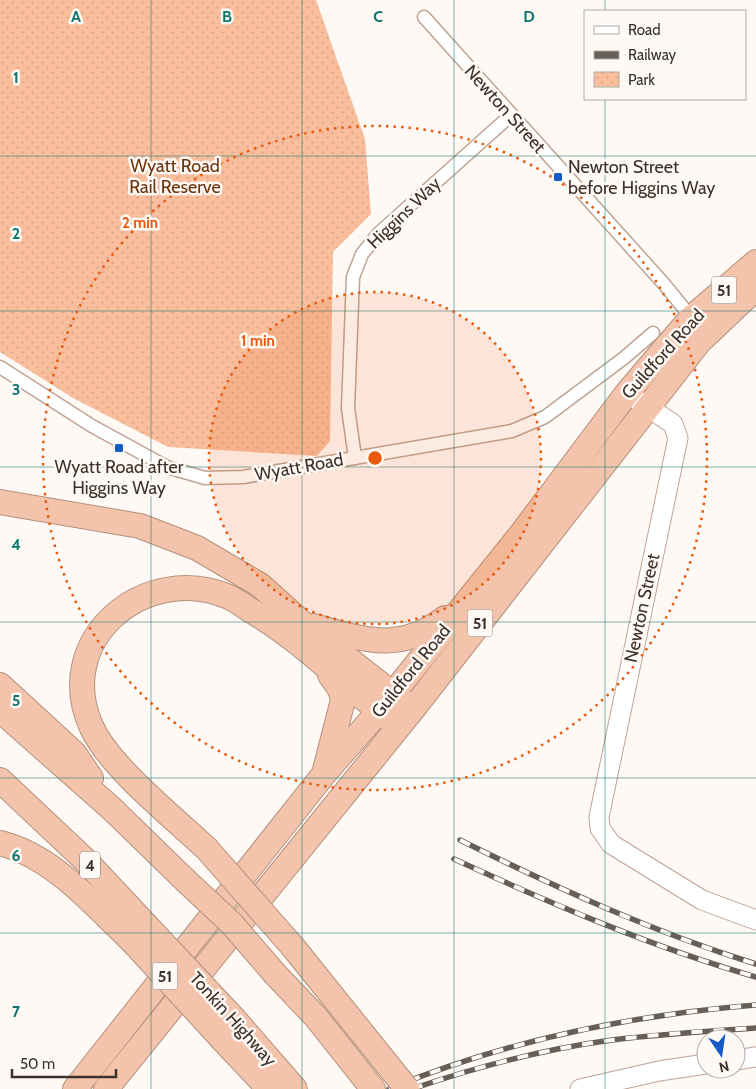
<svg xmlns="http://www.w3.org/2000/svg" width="756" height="1089" font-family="Cabin,sans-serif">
<defs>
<pattern id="park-dots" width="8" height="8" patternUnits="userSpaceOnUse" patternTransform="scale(1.25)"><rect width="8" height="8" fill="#fabe9d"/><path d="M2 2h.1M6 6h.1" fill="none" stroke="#d7a487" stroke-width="1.8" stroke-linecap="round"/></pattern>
</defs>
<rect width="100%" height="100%" fill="#fff9f5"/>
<polygon fill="url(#park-dots)" points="0,0 316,0 365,139 371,214 333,252 330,441 317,456 168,447 73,398 0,352"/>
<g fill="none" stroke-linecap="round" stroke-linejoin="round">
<g stroke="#bfa394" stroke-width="15">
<g id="street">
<polyline points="424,17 664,284 695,322"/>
<polyline points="0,367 92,426 167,467 205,478 243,477 512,431 545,417 624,358 653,333"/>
<polyline points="355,458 348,408 353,277 362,254 379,233 511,115"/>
</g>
</g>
<g stroke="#bfa394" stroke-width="21">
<g id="secondary">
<polyline points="627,393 673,424 678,438 599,817 600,828 611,844 702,900 756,920"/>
<polyline points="736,1060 756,1057"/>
<polyline points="580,1089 659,1071 706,1064"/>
</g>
</g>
<g stroke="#b3917e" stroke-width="26">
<g id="highway">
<polyline points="0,502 140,526 197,548 260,585 300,621 403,702"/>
<path d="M314,626C363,640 401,653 445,618"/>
<polyline points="0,685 74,753 91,778"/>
<polyline points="0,710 112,809 185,880"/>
<polyline points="325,770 343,700 340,689 330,675"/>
<polyline points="0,780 85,860 144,923"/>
<path d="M0,843C53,856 94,905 133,942"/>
<path d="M206,848C174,818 110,767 92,728C51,640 145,561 229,597C238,601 246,608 255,613C305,643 345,686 392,721"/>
<polyline points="293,947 362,1033"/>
<polyline points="275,974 315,1016 373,1089"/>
<polyline points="236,1021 295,1089"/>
<polyline points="222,1039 269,1089"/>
<polyline points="75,1089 324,774 379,711 522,533 627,393 691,318 756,262"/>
<polyline points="106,1089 413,709 699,342 756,288"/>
</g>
</g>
<use href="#street" stroke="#fff" stroke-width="12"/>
<use href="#secondary" stroke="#fff" stroke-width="19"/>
<use href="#highway" stroke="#f3c4ab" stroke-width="24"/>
<g stroke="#685e58" stroke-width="5.5">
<g id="rail">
<path d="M460,840C557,888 653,932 756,964"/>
<path d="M454,859C552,904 652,947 756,977"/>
<path d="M389,1089C505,1041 631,1015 756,1005"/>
<path d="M412,1089C476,1067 544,1049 612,1040C659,1034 708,1031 756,1028"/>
</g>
</g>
<use href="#rail" stroke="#fff9f5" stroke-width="4" stroke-dasharray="11" stroke-linecap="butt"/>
<g stroke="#b3917e" stroke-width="26" stroke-linecap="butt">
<g id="highway-bridge">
<polyline points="206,848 293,947"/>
<polyline points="185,880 232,924 275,974"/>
<polyline points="144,923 236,1021"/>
<polyline points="133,942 222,1039"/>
<polyline points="362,1033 407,1089"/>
</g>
</g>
<use href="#highway-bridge" stroke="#f3c4ab" stroke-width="24"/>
</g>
<path fill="none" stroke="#0f766e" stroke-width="1" stroke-opacity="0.55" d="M151,0V1089M302,0V1089M454,0V1089M605,0V11M605,99V1089M0,156H756M0,311H756M0,467H756M0,622H756M0,778H756M0,933H756"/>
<circle cx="375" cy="458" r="166" fill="#e8590c" fill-opacity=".12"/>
<g fill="none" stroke="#e8590c" stroke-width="2.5" stroke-dasharray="2.5 5">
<circle cx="375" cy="458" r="166"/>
<circle cx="375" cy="458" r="332"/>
</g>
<g fill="#165ac5" stroke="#fff9f5" stroke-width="2">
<rect x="553" y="172" width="10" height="10" rx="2.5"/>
<rect x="114" y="443" width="10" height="10" rx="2.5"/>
</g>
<g text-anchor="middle" stroke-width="5" stroke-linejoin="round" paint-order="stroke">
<g fill="#fff9f5" stroke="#766d67" stroke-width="1">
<rect x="711.5" y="276.5" width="25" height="27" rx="4"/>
<rect x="467.5" y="609.5" width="25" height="27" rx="4"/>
<rect x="80" y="851.5" width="20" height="27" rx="4"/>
<rect x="152.5" y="962.5" width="25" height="27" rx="4"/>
</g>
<g font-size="16" font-weight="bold" fill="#3c312a">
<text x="724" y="296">51</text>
<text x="480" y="629">51</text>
<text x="90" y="871">4</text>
<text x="165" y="982">51</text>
</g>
<g font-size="18" fill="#3c312a" stroke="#fff9f5">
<text transform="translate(505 109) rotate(48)" y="6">Newton Street</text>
<text transform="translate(404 213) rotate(-44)" y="6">Higgins Way</text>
<text transform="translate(663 354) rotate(-48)" y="6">Guildford Road</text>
<text transform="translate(299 467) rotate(-10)" y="6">Wyatt Road</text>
<text transform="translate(642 608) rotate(-78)" y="6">Newton Street</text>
<text transform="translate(411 671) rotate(-51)" y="6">Guildford Road</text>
<text transform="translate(233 1019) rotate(48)" y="6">Tonkin Highway</text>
</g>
<g font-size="18" fill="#6b330c" stroke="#fff9f5">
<text x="175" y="172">Wyatt Road<tspan x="175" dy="21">Rail Reserve</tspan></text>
</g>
<g font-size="18" fill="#3c312a" stroke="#fff9f5" text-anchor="start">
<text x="568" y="173">Newton Street<tspan x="568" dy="21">before Higgins Way</tspan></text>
<text x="119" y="473" text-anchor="middle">Wyatt Road after<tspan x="119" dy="21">Higgins Way</tspan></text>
</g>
</g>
<g font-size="16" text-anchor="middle" font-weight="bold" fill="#0f766e" stroke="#fff9f5" stroke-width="5" stroke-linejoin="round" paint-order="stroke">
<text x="76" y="22">A</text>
<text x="227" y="22">B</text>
<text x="378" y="22">C</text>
<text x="529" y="22">D</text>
<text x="16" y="83">1</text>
<text x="16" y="239">2</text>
<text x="16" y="395">3</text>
<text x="16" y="550">4</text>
<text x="16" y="706">5</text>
<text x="16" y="861">6</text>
<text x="16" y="1017">7</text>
</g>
<circle cx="375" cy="458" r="8" fill="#e8590c" stroke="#fff9f5" stroke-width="2.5"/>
<g font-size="15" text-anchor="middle" font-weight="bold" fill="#e8590c" stroke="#fff9f5" stroke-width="5" stroke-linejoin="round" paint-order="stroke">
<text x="140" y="228">2 min</text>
<text x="258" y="346">1 min</text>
</g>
<rect x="584" y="10" width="162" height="90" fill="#fff9f5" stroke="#b1a9a4"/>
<rect x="594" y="26" width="25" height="8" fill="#ffffff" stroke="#b1a9a4"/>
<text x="628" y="35" font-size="15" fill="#3c312a">Road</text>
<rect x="594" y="51" width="25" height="8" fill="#685e58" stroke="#b1a9a4"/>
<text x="628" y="60" font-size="15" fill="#3c312a">Railway</text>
<rect x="594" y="72" width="25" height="15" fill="url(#park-dots)" stroke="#b1a9a4"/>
<text x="628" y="85" font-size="15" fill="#3c312a">Park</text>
<g transform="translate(721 1054) rotate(167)"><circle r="24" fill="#fff9f5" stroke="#b1a9a4"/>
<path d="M0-4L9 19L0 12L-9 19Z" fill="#165ac5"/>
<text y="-8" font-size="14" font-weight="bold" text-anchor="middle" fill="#3c312a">N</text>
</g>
<path d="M12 1069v8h104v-8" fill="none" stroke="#3c312a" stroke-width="2.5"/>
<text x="20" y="1069" font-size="15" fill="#3c312a" stroke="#fff9f5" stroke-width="4" paint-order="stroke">50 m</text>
</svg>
